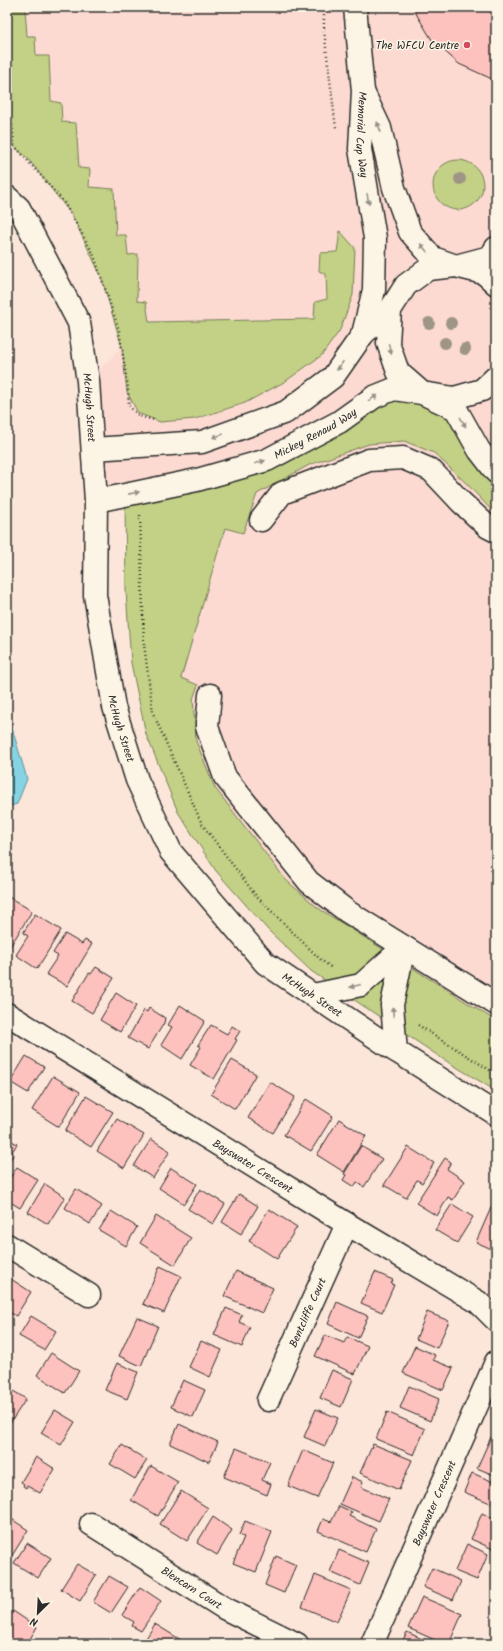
<svg xmlns="http://www.w3.org/2000/svg" width="503" height="1651" font-family="Kalam,sans-serif">
<rect width="100%" height="100%" fill="#fce5d9"/>
<filter id="ink" filterUnits="userSpaceOnUse"><feTurbulence type="fractalNoise" baseFrequency=".025" numOctaves="2"/><feDisplacementMap in="SourceGraphic" scale="8" xChannelSelector="R" yChannelSelector="G"/><feConvolveMatrix kernelMatrix="1 2 1 2 8 2 1 2 1" color-interpolation-filters="sRGB"/></filter>
<g filter="url(#ink)">
<polygon fill="#fcdad1" points="7,7 496,7 496,1091 443,1059 311,971 268,930 216,871 178,812 146,734 131,663 126,591 125,496 96,501 88,381 122,347 101,276 72,215 28,159 7,140"/>
<g fill="#c2d185" stroke="#767e58">
<polygon points="7,7 28,7 25,8 27,36 35,36 36,56 49,56 51,101 61,103 62,122 76,123 79,168 90,169 89,187 114,189 116,235 126,235 128,255 138,254 137,301 146,302 149,322 314,319 315,302 327,299 326,274 319,271 320,253 337,252 340,231 355,248 353,295 340,330 322,355 286,381 245,403 195,419 160,422 138,413 127,392 122,347 101,276 72,215 28,159 7,140"/>
<circle cx="458" cy="185" r="25"/>
<polygon points="374,397 456,409 496,472 496,515 468,485 434,453 404,441 369,444 309,465 257,494 243,533 225,528 181,678 198,685 193,699 196,741 215,788 286,880 318,908 496,1021 496,1091 443,1059 311,971 268,930 216,871 178,812 146,734 131,663 126,591 125,495 267,460"/>
</g>
<polygon fill="#85d3e3" stroke="#619099" points="7,711 27,779 17,804 7,807"/>
<g fill="#fdc1be" stroke="#2b2b2b">
<polygon points="412,7 496,7 496,68 492,79 459,64 432,40"/>
<polygon points="7,896 32,911 8,950 7,949"/>
<polygon points="35,914 61,930 37,969 16,955 28,936 23,933"/>
<polygon points="65,934 82,944 85,940 92,944 67,986 46,974 58,956 53,953"/>
<polygon points="96,967 114,978 92,1013 72,1001 89,973 91,974"/>
<polygon points="116,993 136,1006 120,1032 100,1020"/>
<polygon points="180,1005 205,1021 182,1059 161,1045 172,1027 168,1025"/>
<polygon points="149,1008 165,1018 164,1023 148,1049 128,1038 144,1010 147,1012"/>
<polygon points="211,1025 227,1034 232,1026 240,1031 235,1039 237,1040 214,1079 190,1065 201,1047 198,1045"/>
<polygon points="26,1056 44,1067 28,1093 10,1082"/>
<polygon points="232,1060 256,1074 235,1109 211,1094"/>
<polygon points="53,1076 80,1092 59,1127 32,1110"/>
<polygon points="270,1082 295,1097 273,1133 248,1118"/>
<polygon points="86,1096 113,1112 91,1147 65,1131"/>
<polygon points="306,1099 333,1116 311,1151 284,1135"/>
<polygon points="117,1119 144,1135 124,1168 97,1151"/>
<polygon points="339,1119 366,1136 344,1172 317,1155"/>
<polygon points="7,1138 17,1144 12,1152 14,1154 7,1164"/>
<polygon points="151,1139 170,1151 153,1178 134,1166"/>
<polygon points="361,1146 382,1159 364,1187 357,1182 354,1187 343,1180 346,1175 344,1174"/>
<polygon points="408,1147 434,1163 422,1183 417,1180 406,1198 384,1185"/>
<polygon points="445,1158 451,1162 447,1169 465,1181 453,1200 448,1197 437,1216 416,1203"/>
<polygon points="17,1167 38,1180 20,1208 7,1200 7,1183"/>
<polygon points="171,1168 197,1184 184,1204 159,1188"/>
<polygon points="45,1184 65,1197 48,1224 28,1212"/>
<polygon points="76,1189 102,1206 90,1224 65,1208"/>
<polygon points="200,1189 225,1204 213,1224 188,1209"/>
<polygon points="239,1194 258,1206 241,1234 222,1222"/>
<polygon points="494,1201 496,1202 496,1251 476,1242"/>
<polygon points="452,1204 473,1217 457,1243 435,1230"/>
<polygon points="269,1209 297,1227 277,1259 249,1241"/>
<polygon points="111,1211 137,1227 126,1246 99,1230"/>
<polygon points="156,1216 191,1238 175,1265 140,1243"/>
<polygon points="160,1266 181,1276 164,1313 143,1304"/>
<polygon points="236,1271 273,1288 262,1313 224,1296"/>
<polygon points="375,1272 393,1280 391,1284 394,1285 382,1312 361,1303"/>
<polygon points="11,1279 31,1292 16,1316 7,1311 7,1286"/>
<polygon points="337,1302 368,1316 358,1338 328,1324"/>
<polygon points="226,1308 242,1315 239,1322 250,1327 242,1347 214,1335"/>
<polygon points="427,1312 449,1321 437,1348 416,1339"/>
<polygon points="31,1316 56,1331 44,1350 19,1336"/>
<polygon points="137,1317 158,1326 141,1366 119,1356"/>
<polygon points="325,1335 344,1343 347,1337 368,1346 355,1374 315,1356"/>
<polygon points="201,1341 222,1350 210,1377 189,1367"/>
<polygon points="415,1346 435,1355 433,1360 453,1368 443,1390 403,1373"/>
<polygon points="51,1353 79,1371 65,1393 37,1375"/>
<polygon points="117,1363 138,1372 127,1399 105,1390"/>
<polygon points="332,1370 353,1379 341,1407 320,1398"/>
<polygon points="183,1380 205,1390 193,1417 171,1407"/>
<polygon points="409,1386 439,1399 430,1421 400,1408"/>
<polygon points="7,1387 26,1399 7,1428"/>
<polygon points="316,1409 338,1418 325,1446 304,1437"/>
<polygon points="55,1410 75,1422 61,1445 41,1433"/>
<polygon points="387,1412 425,1429 414,1455 376,1439"/>
<polygon points="179,1424 218,1442 209,1462 170,1444"/>
<polygon points="491,1437 496,1439 496,1476 477,1468"/>
<polygon points="373,1444 412,1460 399,1490 360,1473"/>
<polygon points="122,1445 147,1460 135,1479 110,1464"/>
<polygon points="236,1448 270,1462 262,1480 271,1484 267,1495 224,1477"/>
<polygon points="303,1450 333,1463 317,1498 288,1486"/>
<polygon points="36,1457 55,1469 40,1493 27,1486 26,1488 23,1486 24,1484 21,1482"/>
<polygon points="151,1466 178,1482 158,1516 131,1500"/>
<polygon points="472,1473 496,1483 496,1502 495,1505 464,1492"/>
<polygon points="352,1477 363,1482 361,1487 389,1499 379,1521 340,1504"/>
<polygon points="181,1491 208,1508 187,1541 160,1524"/>
<polygon points="339,1506 352,1512 349,1516 376,1529 366,1552 318,1531 323,1519 331,1522"/>
<polygon points="482,1513 496,1520 496,1541 493,1549 471,1539"/>
<polygon points="7,1516 28,1530 8,1562 7,1561"/>
<polygon points="213,1517 232,1530 217,1555 197,1543"/>
<polygon points="245,1521 272,1532 256,1572 233,1563 244,1537 239,1535"/>
<polygon points="27,1543 51,1558 38,1578 14,1563"/>
<polygon points="467,1544 488,1554 477,1580 455,1571"/>
<polygon points="339,1550 369,1563 360,1585 330,1572"/>
<polygon points="276,1556 296,1565 284,1593 265,1585"/>
<polygon points="77,1564 96,1575 80,1601 61,1589"/>
<polygon points="432,1568 461,1581 453,1600 423,1587"/>
<polygon points="315,1575 351,1590 337,1622 302,1607"/>
<polygon points="109,1576 128,1587 111,1613 93,1602"/>
<polygon points="140,1587 161,1601 141,1631 132,1626 134,1622 122,1615"/>
<polygon points="422,1597 462,1614 449,1644 444,1644 408,1628"/>
<polygon points="13,1611 37,1627 27,1644 7,1644 7,1630 11,1624 7,1621"/>
<polygon points="155,1624 181,1640 178,1644 143,1643"/>
<polygon points="407,1632 433,1644 401,1644"/>
</g>
<g fill="none" stroke-linecap="round" stroke-linejoin="round">
<g stroke="#2b2b2b" stroke-width="25">
<g id="minor">
<path id="s1" d="M355,7L363,91L360,149L375,238L374,290L363,334"/>
<polyline points="364,94 380,128 394,188 410,232 433,258 456,266 490,257 496,248"/>
<polyline points="496,284 484,273 456,266 428,269 406,285 390,310 388,343 398,372 422,393 454,398 482,390 496,377"/>
<polyline points="93,449 202,442 286,412 333,377 363,334 390,310"/>
<path id="s2" d="M96,501L197,480L267,460L339,422L374,397L394,389L422,393L456,409L479,450L496,472"/>
<polyline points="261,520 282,493 369,460 403,458 431,470 461,502 488,527 496,531"/>
<polyline points="210,695 207,727 225,777 309,882 348,912 496,1004"/>
<polyline points="313,995 361,985 404,947 392,1005 396,1051"/>
<path id="s3" d="M7,1014L347,1224L478,1302L496,1320"/>
<polyline points="7,1245 89,1295"/>
<path id="s4" d="M268,1400L347,1224"/>
<path id="s5" d="M91,1524L224,1608L297,1644"/>
<path id="s6" d="M372,1644L496,1362"/>
</g>
</g>
<g stroke="#2b2b2b" stroke-width="25">
<g id="major">
<path id="s7" d="M7,197L19,208L79,323L88,381L96,501L95,595L114,707L137,780L171,852L265,963L396,1051L496,1114"/>
</g>
</g>
<g stroke="#2b2b2b" stroke-width="2.5" stroke-dasharray="1 3" stroke-linecap="butt">
<polyline points="324,7 324,31 336,128"/>
<polyline points="7,119 12,125 14,145 63,201 93,253 119,330 128,388 129,406 139,416 154,420"/>
<polyline points="7,140 14,144"/>
<polyline points="140,515 144,644 153,713 202,824 257,897 321,960 332,968"/>
<polyline points="418,1025 496,1074"/>
</g>
<use href="#minor" stroke="#fcf5e5" stroke-width="22"/>
<use href="#major" stroke="#fcf5e5" stroke-width="22"/>
</g>
<g fill="#9e9586">
<circle cx="460" cy="179" r="6"/>
<circle cx="429" cy="323" r="6"/>
<circle cx="451" cy="323" r="6"/>
<circle cx="445" cy="343" r="6"/>
<circle cx="465" cy="349" r="6"/>
</g>
<defs><path id="oneway-solid" d="M-6-.8H1V-3.2L6.5 0L1 3.2V.8H-6Z"/></defs>
<g fill="#949088">
<use href="#oneway-solid" transform="translate(379 127) rotate(-110)"/>
<use href="#oneway-solid" transform="translate(368 199) rotate(80)"/>
<use href="#oneway-solid" transform="translate(424 248) rotate(-131)"/>
<use href="#oneway-solid" transform="translate(390 349) rotate(74)"/>
<use href="#oneway-solid" transform="translate(340 366) rotate(125)"/>
<use href="#oneway-solid" transform="translate(373 398) rotate(-31)"/>
<use href="#oneway-solid" transform="translate(463 422) rotate(60)"/>
<use href="#oneway-solid" transform="translate(218 436) rotate(161)"/>
<use href="#oneway-solid" transform="translate(260 462) rotate(-16)"/>
<use href="#oneway-solid" transform="translate(134 493) rotate(-11)"/>
<use href="#oneway-solid" transform="translate(355 986) rotate(166)"/>
<use href="#oneway-solid" transform="translate(393 1012) rotate(-95)"/>
</g>
</g>
<circle fill="#d1495b" stroke="#fcf5e5" stroke-width="1.5" cx="467" cy="45" r="4"/>
<g text-anchor="middle" stroke-width="3" stroke-linejoin="round" paint-order="stroke">
<g font-size="11" fill="#2b2b2b" stroke="#fcf5e5" text-anchor="end">
<text x="459" y="49">The WFCU Centre</text>
</g>
<g font-size="11" fill="#2b2b2b" stroke="#fcf5e5">
<text dy="4" stroke="none"><textPath href="#s1" startOffset="128">Memorial Cup Way</textPath></text>
<text dy="4" stroke="none"><textPath href="#s7" startOffset="231">McHugh Street</textPath></text>
<text dy="4" stroke="none"><textPath href="#s2" startOffset="231">Mickey Renaud Way</textPath></text>
<text dy="4" stroke="none"><textPath href="#s7" startOffset="555">McHugh Street</textPath></text>
<text dy="4" stroke="none"><textPath href="#s7" startOffset="891">McHugh Street</textPath></text>
<text dy="4" stroke="none"><textPath href="#s3" startOffset="289">Bayswater Crescent</textPath></text>
<text dy="4" stroke="none"><textPath href="#s4" startOffset="96">Bentcliffe Court</textPath></text>
<text dy="4" stroke="none"><textPath href="#s6" startOffset="154">Bayswater Crescent</textPath></text>
<text dy="4" stroke="none"><textPath href="#s5" startOffset="119">Blencarn Court</textPath></text>
</g>
</g>
<rect width="503" height="1651" fill="none" stroke="#fcf5e5" stroke-width="24"/>
<rect x="12" y="12" width="479" height="1627" fill="none" stroke="#2b2b2b" stroke-width="1.5" filter="url(#ink)"/>
<g transform="translate(38 1613) rotate(204)" stroke="#fcf5e5" stroke-width="3" paint-order="stroke">
<path d="M0-3L7 15L0 10L-7 15Z" fill="#2b2b2b"/>
<text y="-6" font-size="11" font-weight="bold" text-anchor="middle" fill="#2b2b2b">N</text>
</g>
</svg>
